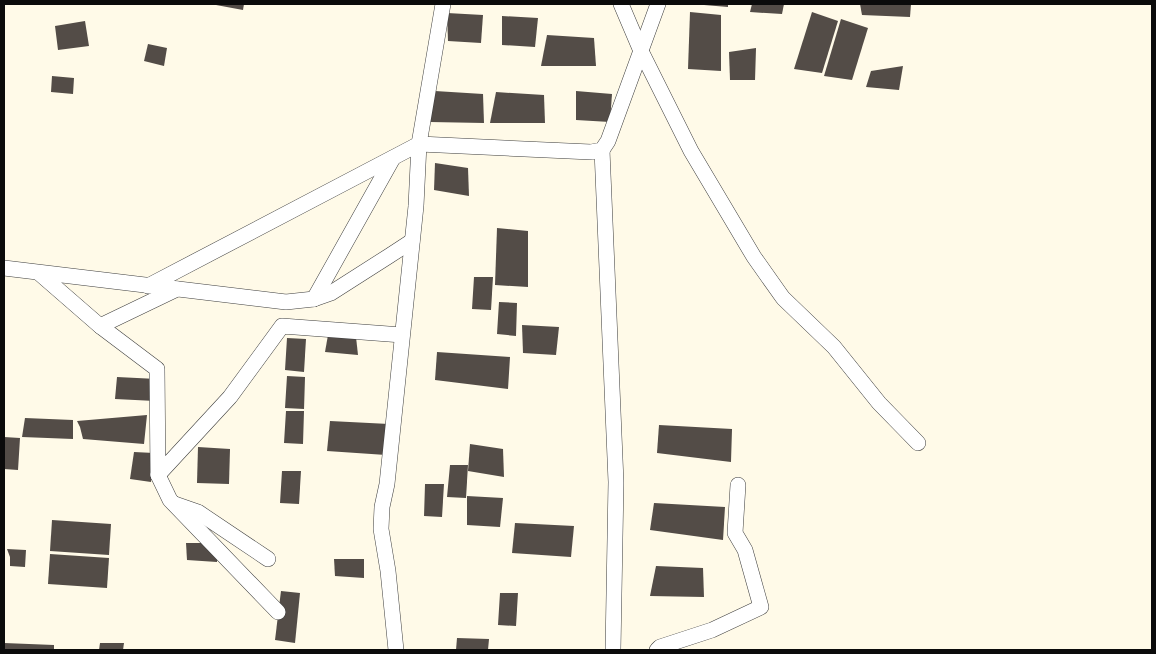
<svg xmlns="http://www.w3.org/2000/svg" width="1156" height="654" font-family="Spectral,serif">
<rect width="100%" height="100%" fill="#fffae8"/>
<g fill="#534c47">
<polygon points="216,4 244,4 243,10 216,5"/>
<polygon points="704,4 728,4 728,7 704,5"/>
<polygon points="752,4 784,4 782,14 750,12"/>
<polygon points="860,4 911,4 910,17 862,15"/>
<polygon points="690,12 721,15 721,71 688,69"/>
<polygon points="812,12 838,21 822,73 794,69"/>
<polygon points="447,13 483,15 481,43 448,41"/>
<polygon points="502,16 538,18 535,47 502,45"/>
<polygon points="841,19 868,28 852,80 824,76"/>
<polygon points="85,21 89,46 58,50 55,26"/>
<polygon points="547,35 594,38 596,66 541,66"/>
<polygon points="148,44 167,48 164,66 144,61"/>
<polygon points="756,48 755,80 730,80 729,52"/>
<polygon points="903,66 899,90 866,87 871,71"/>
<polygon points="52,76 74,78 73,94 51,92"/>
<polygon points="435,91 483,94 484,123 430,122"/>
<polygon points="576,91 612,94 610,122 576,120"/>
<polygon points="496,92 544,95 545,123 490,123"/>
<polygon points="435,163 468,168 469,196 434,190"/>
<polygon points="497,228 528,231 528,287 495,285"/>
<polygon points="474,277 493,277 491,310 472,309"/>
<polygon points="499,302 517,303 516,336 497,334"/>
<polygon points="522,325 559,327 556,355 523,353"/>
<polygon points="328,335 356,337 358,355 325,352"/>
<polygon points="287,338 306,339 304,372 285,370"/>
<polygon points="437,352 510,357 508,389 435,380"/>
<polygon points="287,376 305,377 304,409 285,408"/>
<polygon points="117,377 157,379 155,401 115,399"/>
<polygon points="286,411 304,411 303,444 284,443"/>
<polygon points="147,415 144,444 83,439 80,427 77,421"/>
<polygon points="25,418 73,420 73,439 22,437"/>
<polygon points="330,421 389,424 386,455 327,451"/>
<polygon points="659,425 732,429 731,462 657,453"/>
<polygon points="4,437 20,438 18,470 4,469"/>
<polygon points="470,444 503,449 504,477 468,471"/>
<polygon points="198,447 230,449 229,484 197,483"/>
<polygon points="134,452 154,453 151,482 130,479"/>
<polygon points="450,465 468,465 466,498 447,497"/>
<polygon points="282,471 301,471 299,504 280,503"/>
<polygon points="425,484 444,484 442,517 424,516"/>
<polygon points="467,496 503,498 500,527 467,525"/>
<polygon points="654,503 725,507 723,540 650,530"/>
<polygon points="52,520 111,524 109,555 50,551"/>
<polygon points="515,523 574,526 571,557 512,553"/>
<polygon points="186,543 217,543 217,562 187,560"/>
<polygon points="7,549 26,550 25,567 10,566 10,557"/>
<polygon points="50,554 109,558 107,588 48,584"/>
<polygon points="334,559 364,559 364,578 335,576"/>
<polygon points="656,566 703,568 704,597 650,596"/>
<polygon points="281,591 300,593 295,643 275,640"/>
<polygon points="500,593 518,593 516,626 498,625"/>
<polygon points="457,638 489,639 488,650 456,650"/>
<polygon points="4,643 54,645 54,650 4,650"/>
<polygon points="100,643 124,643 123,650 99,650"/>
</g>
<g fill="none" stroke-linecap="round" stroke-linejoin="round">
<g stroke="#3e3e3e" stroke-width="16">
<g id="minor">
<polyline points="621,4 641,51 691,151 754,257 783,298 834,347 879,403 918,443"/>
<polyline points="602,150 616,482 613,650"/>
<polyline points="4,268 286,302 314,299 331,293 389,256 412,241"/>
<polyline points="39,273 100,326 177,289"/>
<polyline points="148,286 419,144 591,152 602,150 608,141 658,4"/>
<polyline points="314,299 393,158"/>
<polyline points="100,326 157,369 158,475 230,397 282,326 402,335"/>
<polyline points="158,475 170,500 278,612"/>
<polyline points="175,504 198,512 268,559"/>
<polyline points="396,650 388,571 381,529 382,507 387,484 416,206 419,144 443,4"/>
<polyline points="657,650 660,647 712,630 761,607 745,550 735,533 738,485"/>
</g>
</g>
<use href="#minor" stroke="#fff" stroke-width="15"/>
</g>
<rect width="1156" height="654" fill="none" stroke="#0b0b0b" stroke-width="10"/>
</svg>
